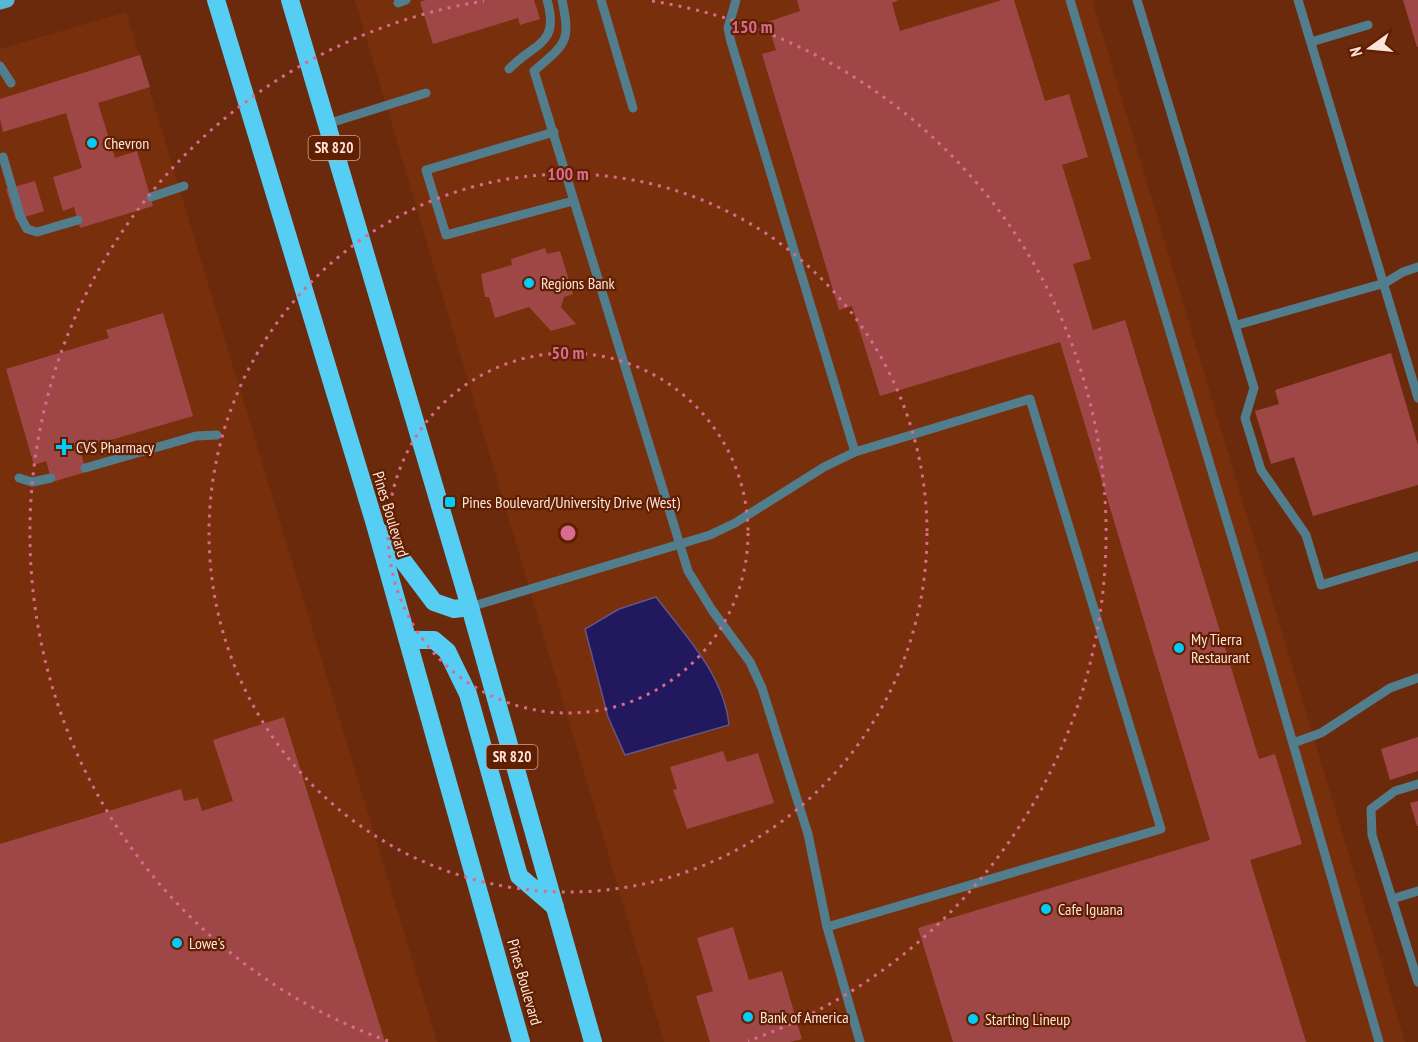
<svg xmlns="http://www.w3.org/2000/svg" width="1418" height="1042" font-family="'PT Sans Narrow',sans-serif">
<rect width="100%" height="100%" fill="#6c2a0c"/>
<g fill="#782f0c">
<polygon points="355,0 1092,0 1405,1042 664,1042"/>
<polygon points="126,12 437,1042 0,1042 0,49"/>
</g>
<path fill="#22185d" stroke="#645582" stroke-width="1.5" d="M656,597C685,635 724,675 729,725L625,755L608,717L585,629L619,609Z"/>
<g fill="#9f4747">
<polygon points="426,0 534,0 540,19 520,25 518,18 433,44 420,2"/>
<polygon points="797,0 899,0 892,3 900,31 1002,0 1014,0 1045,101 1069,94 1088,157 1062,165 1091,259 1073,264 1093,330 1125,320 1259,759 1275,754 1302,844 1250,860 1306,1042 953,1042 918,928 1210,840 1060,342 880,396 852,306 839,310 762,54 776,50 767,22 800,11"/>
<polygon points="1403,0 1418,0 1418,47 1417,47"/>
<polygon points="140,55 150,87 98,103 115,158 137,151 153,206 80,228 74,207 63,211 53,177 82,168 66,113 3,132 0,119 0,99"/>
<polygon points="35,181 44,211 16,220 6,189"/>
<polygon points="545,248 547,254 560,251 573,294 564,297 561,307 576,324 551,331 529,307 495,318 489,297 485,297 481,274 512,265 511,259"/>
<polygon points="163,313 193,416 80,449 86,472 52,482 46,461 34,465 6,369 109,338 106,330"/>
<polygon points="1391,353 1418,445 1418,485 1313,516 1294,457 1271,464 1255,411 1279,404 1275,390"/>
<polygon points="284,717 385,1042 0,1042 0,844 181,789 184,801 198,798 202,811 233,801 213,740"/>
<polygon points="1418,737 1418,771 1390,780 1381,749"/>
<polygon points="723,751 727,762 758,753 774,803 687,829 673,790 677,789 670,767"/>
<polygon points="1418,801 1418,826 1417,826 1410,803"/>
<polygon points="733,927 749,980 782,971 802,1039 790,1042 710,1042 696,996 713,991 697,938"/>
</g>
<g fill="none" stroke-linecap="round" stroke-linejoin="round">
<g stroke="#527d8c" stroke-width="9">
<path d="M562,0C571,43 566,43 534,71L688,571L712,610L750,662L762,688L808,834L827,927L860,1042"/>
<polyline points="601,0 633,108"/>
<polyline points="736,0 728,28 731,42 855,452"/>
<polyline points="1070,0 1270,664 1379,1042"/>
<polyline points="1137,0 1254,388 1245,418 1261,470 1306,535 1321,585 1418,556"/>
<polyline points="1298,0 1418,398"/>
<polyline points="398,3 406,0"/>
<polyline points="1311,42 1368,25"/>
<polyline points="0,66 11,83"/>
<path d="M509,69C535,42 560,45 547,0"/>
<polyline points="327,124 426,93"/>
<polyline points="554,132 426,170 446,235 573,201"/>
<polyline points="3,157 21,218 27,229 37,232 78,220"/>
<polyline points="151,197 184,186"/>
<polyline points="1237,325 1385,283 1403,272 1418,267"/>
<polyline points="85,468 196,436 217,435"/>
<polyline points="19,478 32,482 51,478"/>
<polyline points="470,607 710,535 735,523 824,467 855,452 1030,399 1161,829 827,927"/>
<polyline points="1293,743 1321,733 1390,688 1418,678"/>
<polyline points="1418,784 1395,791 1371,809 1372,835 1418,982"/>
<polyline points="1392,899 1418,891"/>
</g>
<polyline stroke="#57b7d6" stroke-width="15" points="0,2 7,0"/>
<g stroke="#56cdf2" stroke-width="18">
<polyline points="216,0 374,521 521,1042"/>
<polyline points="290,0 470,607 593,1042"/>
<polyline points="382,533 434,602 454,609 470,607"/>
<polyline points="408,640 434,640 447,651 468,694 519,876 555,907"/>
</g>
</g>
<g fill="none" stroke="#da6a8e" stroke-width="3" stroke-dasharray="3 6">
<circle cx="568" cy="533" r="180"/>
<circle cx="568" cy="533" r="359"/>
<path d="M388 1041A539 539 0 0 1 484 1M652 1A539 539 0 0 1 748 1041"/>
</g>
<g fill="#01cbf9" stroke="#5f1f00" stroke-width="2">
<circle cx="92" cy="143" r="6"/>
<circle cx="529" cy="283" r="6"/>
<path d="M61 438h6v6h6v6h-6v6h-6v-6h-6v-6h6z"/>
<rect x="444" y="496" width="12" height="12" rx="3"/>
<circle cx="1179" cy="648" r="6"/>
<circle cx="1046" cy="909" r="6"/>
<circle cx="177" cy="943" r="6"/>
<circle cx="748" cy="1017" r="6"/>
<circle cx="973" cy="1019" r="6"/>
</g>
<g text-anchor="middle" stroke-width="4.5" stroke-linejoin="round" paint-order="stroke">
<g fill="#5f1f00" stroke="#cea999" stroke-width="1.5">
<rect x="308.5" y="136" width="51" height="24" rx="4.5"/>
<rect x="486.5" y="745" width="51" height="24" rx="4.5"/>
</g>
<g font-size="15" font-weight="bold" fill="#fde4da">
<text x="334" y="153">SR 820</text>
<text x="512" y="762">SR 820</text>
</g>
<g font-size="16" fill="#fde4da" stroke="#5f1f00" text-anchor="start">
<text x="104" y="149">Chevron</text>
<text x="541" y="289">Regions Bank</text>
<text x="76" y="453">CVS Pharmacy</text>
<text x="462" y="508">Pines Boulevard/University Drive (West)</text>
<text x="1191" y="645">My Tierra<tspan x="1191" dy="18">Restaurant</tspan></text>
<text x="1058" y="915">Cafe Iguana</text>
<text x="189" y="949">Lowe's</text>
<text x="760" y="1023">Bank of America</text>
<text x="985" y="1025">Starting Lineup</text>
</g>
<g font-size="16" fill="#fde4da" stroke="#5f1f00">
<text transform="translate(391 514) rotate(73)" y="6">Pines Boulevard</text>
<text transform="translate(525 982) rotate(74)" y="6">Pines Boulevard</text>
</g>
</g>
<circle cx="568" cy="533" r="9" fill="#da6a8e" stroke="#5f1f00" stroke-width="3"/>
<g font-size="18" text-anchor="middle" font-weight="bold" fill="#da6a8e" stroke="#5f1f00" stroke-width="4.5" stroke-linejoin="round" paint-order="stroke">
<text x="752" y="33">150 m</text>
<text x="568" y="180">100 m</text>
<text x="568" y="359">50 m</text>
</g>
<g transform="translate(1370 48) rotate(255)" stroke="#5f1f00" stroke-width="4.5" paint-order="stroke">
<path d="M0-4.5L10 22L0 15L-10 22Z" fill="#fde4da"/>
<text y="-9" font-size="16" font-weight="bold" text-anchor="middle" fill="#fde4da">N</text>
</g>
</svg>
